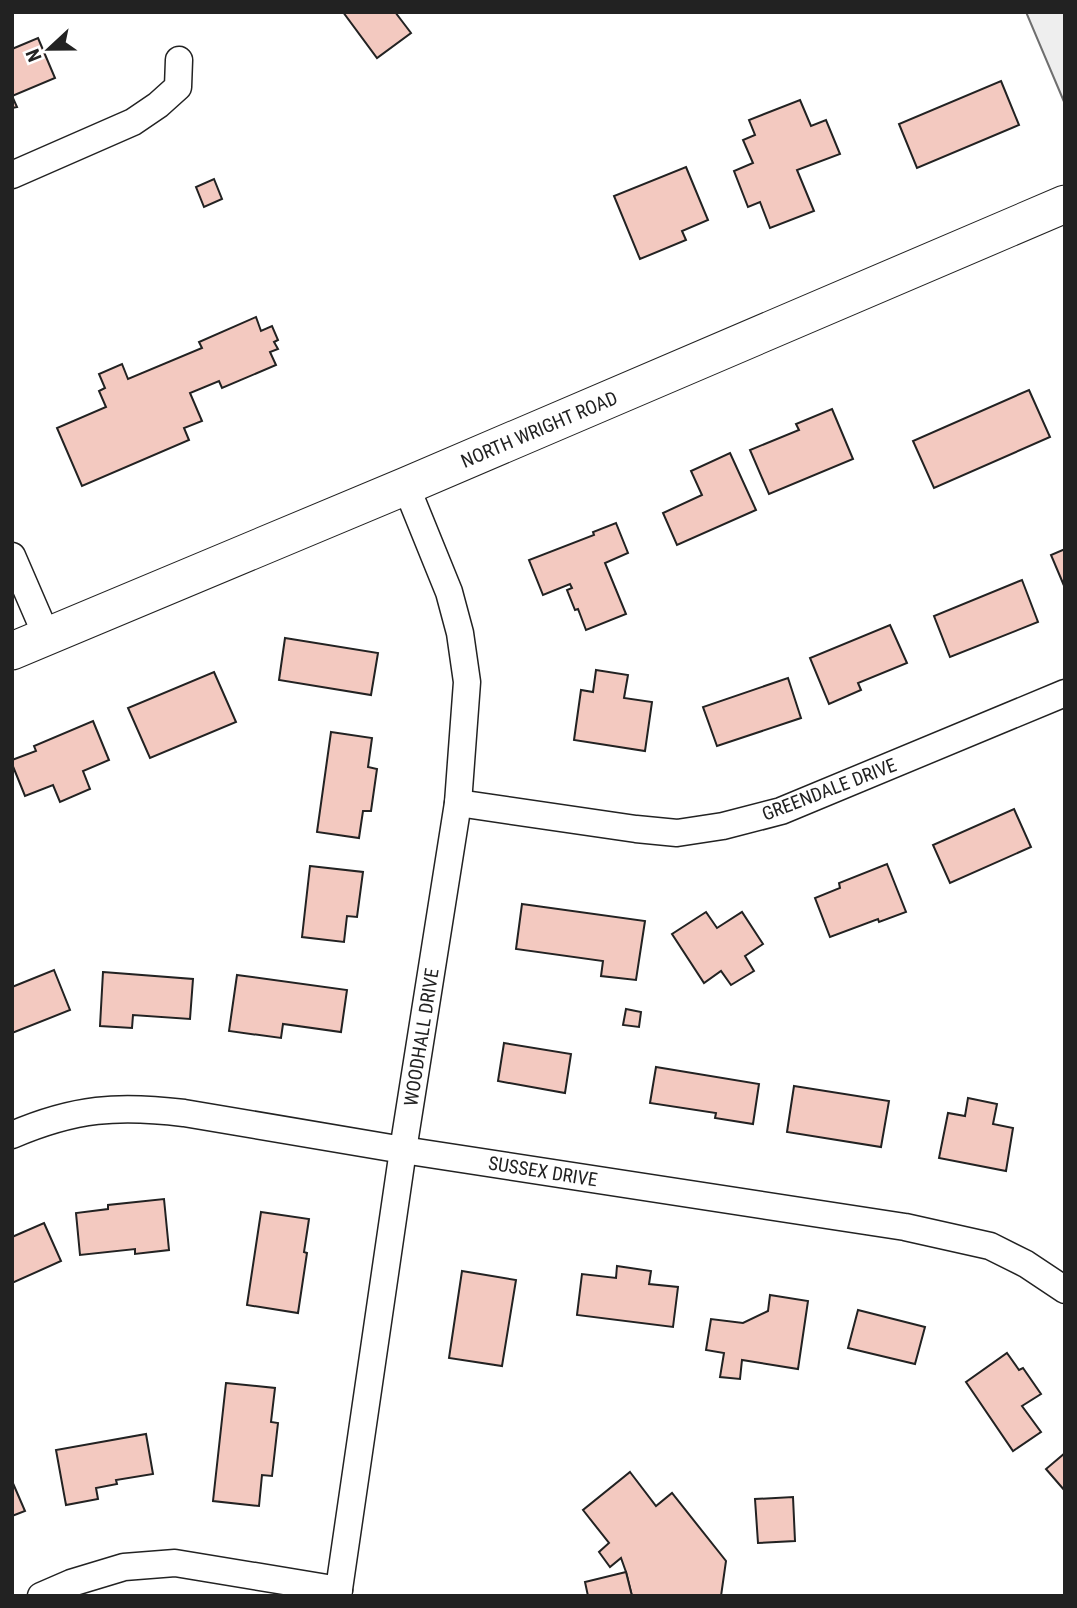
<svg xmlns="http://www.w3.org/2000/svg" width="1077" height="1608" font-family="'Roboto Condensed',sans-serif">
<rect width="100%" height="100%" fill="#fff"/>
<polygon fill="#eee" stroke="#6f6f6f" stroke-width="2" points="1026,12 1065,12 1065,104"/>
<g fill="#f3c9c0" stroke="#222" stroke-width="2">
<polygon points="343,12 395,12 411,33 377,58"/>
<polygon points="38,38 55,78 12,96 17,107 12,108 12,49"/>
<polygon points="1001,81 1019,125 917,168 899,124"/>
<polygon points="800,100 811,126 826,120 840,154 797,170 814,211 770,228 760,202 748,207 734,171 753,163 743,140 755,135 749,120"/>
<polygon points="686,167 708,220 682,231 686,240 640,259 614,196"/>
<polygon points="214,179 222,199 204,207 196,187"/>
<polygon points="256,317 261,331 272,326 278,340 274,342 278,349 270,352 276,365 222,388 219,381 190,393 202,421 184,428 189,440 82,486 57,428 106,407 99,391 105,388 99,374 122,364 128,379 202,348 199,342"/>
<polygon points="1029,390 1050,437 934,488 913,441"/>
<polygon points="832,409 853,459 769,494 750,450 799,430 796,424"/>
<polygon points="730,453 756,510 677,545 663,513 702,495 691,471"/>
<polygon points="616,523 628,553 605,563 626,614 586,630 578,609 575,610 567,590 572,588 570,584 543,595 529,560 594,535 593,532"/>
<polygon points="1065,549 1065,588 1051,555"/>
<polygon points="1022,580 1038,622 950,657 934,616"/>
<polygon points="890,625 907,663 858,683 861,690 829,704 810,658"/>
<polygon points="285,638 378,653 371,695 279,680"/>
<polygon points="596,670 628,675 624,698 652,702 645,751 574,740 581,690 593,692"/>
<polygon points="214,672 236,722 150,758 128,708"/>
<polygon points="788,678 801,718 717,746 703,707"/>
<polygon points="93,721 109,760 83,771 90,789 60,802 53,785 25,796 12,764 12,760 36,751 34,746"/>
<polygon points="331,732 372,738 368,767 377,769 371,811 363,811 359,838 317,832"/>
<polygon points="1014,809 1031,847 950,883 933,845"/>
<polygon points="887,864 906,912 879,922 878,919 830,937 815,898 840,888 839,883"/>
<polygon points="310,866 363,872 357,917 347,916 344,942 302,937"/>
<polygon points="522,904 645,921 636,980 601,976 603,961 516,949"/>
<polygon points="706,912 717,928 742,912 763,944 745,956 754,971 731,985 721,971 704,983 672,934"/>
<polygon points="54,970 70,1010 12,1033 12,987"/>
<polygon points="103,972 193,979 190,1019 133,1015 132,1028 100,1026"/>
<polygon points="237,975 347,990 341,1032 283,1024 281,1038 229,1031"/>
<polygon points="626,1009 641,1012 639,1027 623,1025"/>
<polygon points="504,1043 571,1054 565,1093 498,1081"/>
<polygon points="656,1067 759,1084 753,1124 715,1118 716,1113 650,1103"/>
<polygon points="794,1086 889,1101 881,1147 787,1132"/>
<polygon points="968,1098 997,1104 993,1124 1013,1128 1006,1171 939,1158 948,1113 965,1116"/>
<polygon points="164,1199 169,1250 135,1254 135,1249 80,1255 76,1213 108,1209 108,1205"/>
<polygon points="261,1212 309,1219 304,1252 307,1253 298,1313 247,1305"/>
<polygon points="44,1223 61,1261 12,1283 12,1237"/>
<polygon points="617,1266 651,1271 649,1284 678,1287 673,1327 577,1315 582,1274 616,1278"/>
<polygon points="462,1271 516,1280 502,1366 449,1358"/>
<polygon points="770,1295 808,1301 798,1369 742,1360 740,1379 720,1377 724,1353 706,1350 711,1319 743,1323 768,1311"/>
<polygon points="858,1310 925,1327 915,1364 848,1348"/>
<polygon points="1007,1353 1019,1370 1023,1368 1041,1394 1022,1406 1041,1432 1013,1451 966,1382"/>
<polygon points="226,1383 275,1388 271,1422 278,1423 272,1476 262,1475 259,1506 213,1501"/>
<polygon points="146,1434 153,1474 116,1480 117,1484 96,1488 98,1499 66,1505 56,1450"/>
<polygon points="1065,1453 1065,1491 1046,1469"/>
<polygon points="630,1472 656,1506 672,1493 726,1561 721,1596 632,1596 626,1572 621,1558 610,1567 599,1552 609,1543 583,1510"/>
<polygon points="12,1481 25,1511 12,1516"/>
<polygon points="793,1497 795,1541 758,1543 755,1499"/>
<polygon points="626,1572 632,1596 588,1596 585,1582"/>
</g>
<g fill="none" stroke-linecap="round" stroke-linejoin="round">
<g stroke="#222" stroke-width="29">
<g id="street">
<polyline points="12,175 133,122 158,105 178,87 179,60"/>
<polyline points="12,556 47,637"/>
<polyline points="458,803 636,829 677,833 723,826 781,811 1065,693"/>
<path d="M12,1135C75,1108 118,1105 184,1113L403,1150L905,1227L990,1246L1026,1264L1065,1290"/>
<polyline points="41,1596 71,1583 124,1567 175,1563 339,1590"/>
<polyline points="338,1596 403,1150 458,803 467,682 460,633 449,592 406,486"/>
</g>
</g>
<g stroke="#222" stroke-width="39">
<polyline id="secondary" points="12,651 406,486 1065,204"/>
</g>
<use href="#street" stroke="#fff" stroke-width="26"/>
<use href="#secondary" stroke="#fff" stroke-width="37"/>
</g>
<g text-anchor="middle" stroke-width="5" stroke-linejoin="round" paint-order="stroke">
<g font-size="19" fill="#222" stroke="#fff">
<text transform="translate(539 429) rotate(-23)" y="7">NORTH WRIGHT ROAD</text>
<text transform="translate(829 789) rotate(-21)" y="7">GREENDALE DRIVE</text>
<text transform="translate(421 1037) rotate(-81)" y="7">WOODHALL DRIVE</text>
<text transform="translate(543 1171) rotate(9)" y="7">SUSSEX DRIVE</text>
</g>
</g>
<rect width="1077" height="1608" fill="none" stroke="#222222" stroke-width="28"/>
<g transform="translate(49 49) rotate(248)" stroke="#ffffff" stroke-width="5" paint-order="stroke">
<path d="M0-5L12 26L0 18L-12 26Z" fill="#222222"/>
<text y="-10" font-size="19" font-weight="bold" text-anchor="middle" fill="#222222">N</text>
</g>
</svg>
